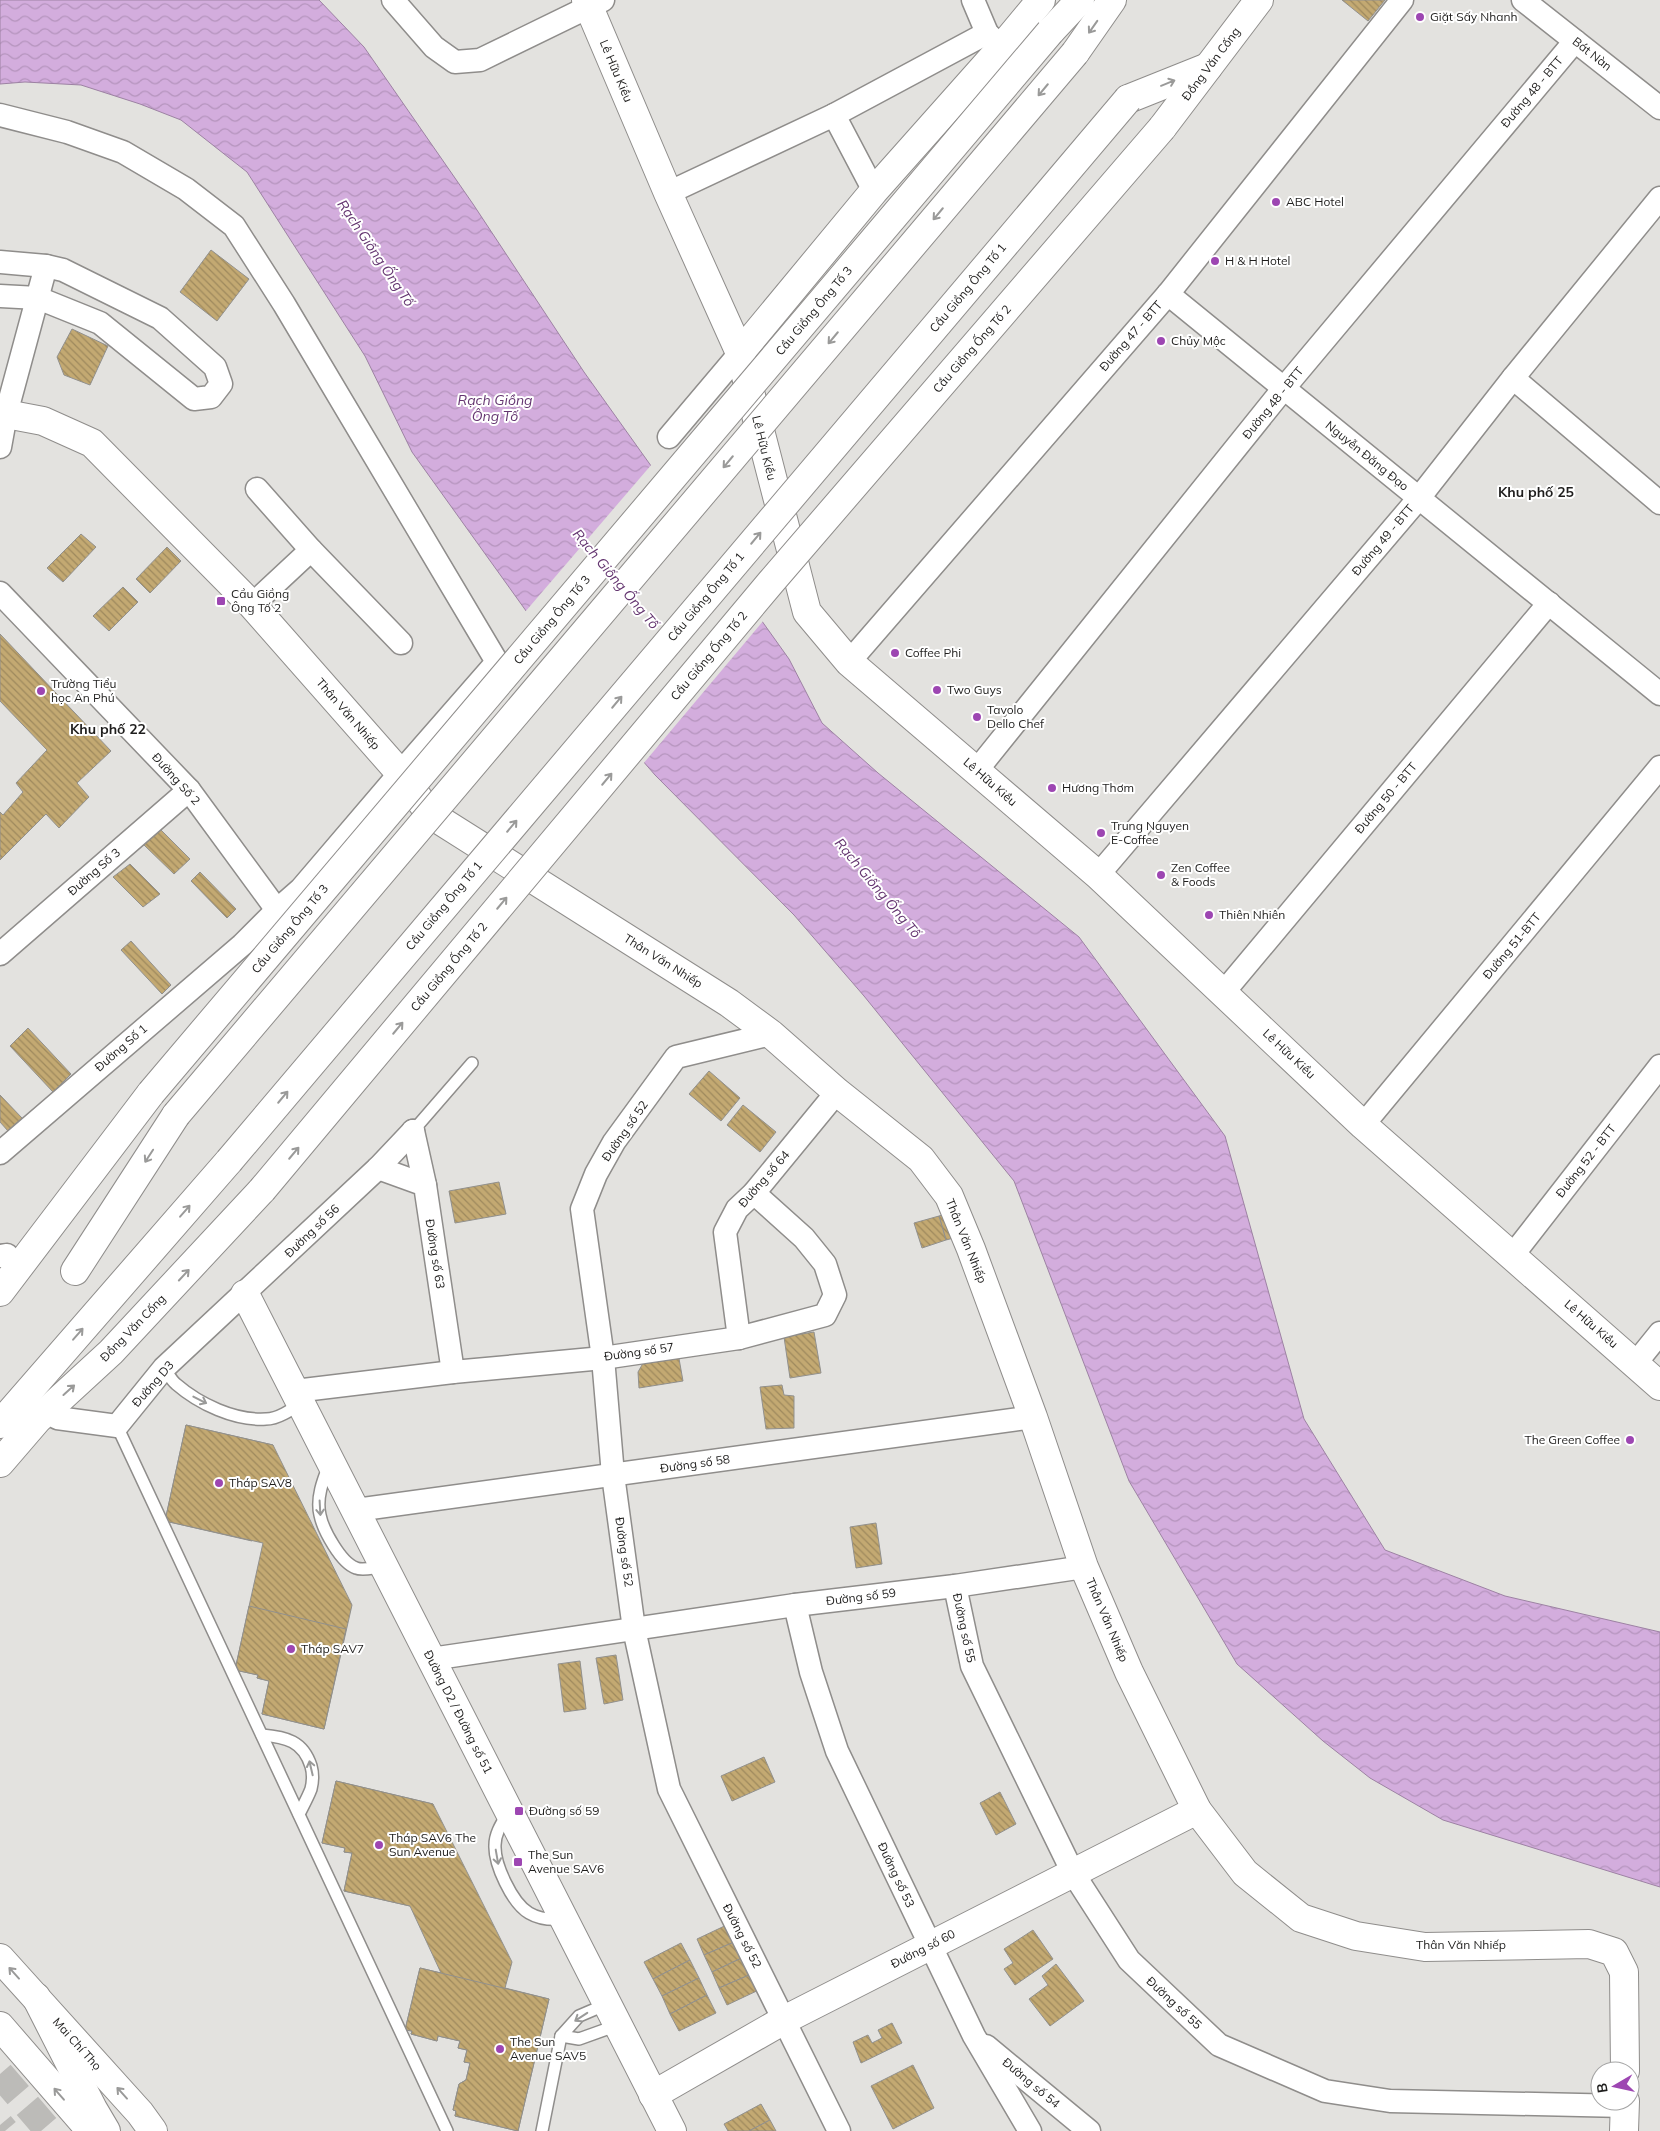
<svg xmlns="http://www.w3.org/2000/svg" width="1660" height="2131" font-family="Mulish,sans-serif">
<defs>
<pattern id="water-waves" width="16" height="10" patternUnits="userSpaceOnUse" patternTransform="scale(1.25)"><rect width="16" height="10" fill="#d3addd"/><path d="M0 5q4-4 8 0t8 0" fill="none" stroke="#b594bd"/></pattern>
<pattern id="building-back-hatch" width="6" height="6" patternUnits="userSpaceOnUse" patternTransform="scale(1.25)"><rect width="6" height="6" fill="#c3a972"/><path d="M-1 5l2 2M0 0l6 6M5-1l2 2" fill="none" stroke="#9e895d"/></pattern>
</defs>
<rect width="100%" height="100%" fill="#e3e2df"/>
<polygon fill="url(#water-waves)" stroke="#9d82a3" points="0,0 319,0 364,47 473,204 584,372 789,659 822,723 878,773 1079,937 1225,1136 1304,1419 1385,1550 1505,1596 1660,1632 1660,1887 1443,1820 1370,1778 1323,1741 1237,1664 1129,1481 1014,1181 864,996 794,915 655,775 590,700 412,452 365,356 247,172 181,120 140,104 81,85 25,82 0,84"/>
<polygon fill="#e3e2df" points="652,464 764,620 643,764 588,702 525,612"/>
<g fill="url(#building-back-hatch)" stroke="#91908d">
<polygon points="1342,0 1385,0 1368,21"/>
<polygon points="211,250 249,279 217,321 180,292"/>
<polygon points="72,329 108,346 90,385 64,375 57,357"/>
<polygon points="81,534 96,547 63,582 47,568"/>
<polygon points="167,547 181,561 150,593 136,579"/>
<polygon points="123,587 138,602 109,631 93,616"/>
<polygon points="0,634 111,751 77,783 89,797 59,828 46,814 0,860 0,812 3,815 23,792 16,783 47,750 0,701"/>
<polygon points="160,829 190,859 174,874 144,845"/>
<polygon points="130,864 160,894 143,907 113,877"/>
<polygon points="200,872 236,909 227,918 191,881"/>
<polygon points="131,941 171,985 162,994 121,950"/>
<polygon points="28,1028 71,1074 53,1092 10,1046"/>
<polygon points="709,1071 740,1098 721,1121 689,1094"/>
<polygon points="0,1095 22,1118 8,1131 0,1122"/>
<polygon points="743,1105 776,1132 760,1152 727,1125"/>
<polygon points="499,1182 506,1214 455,1223 449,1191"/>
<polygon points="953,1211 961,1236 946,1240 939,1216"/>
<polygon points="939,1216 946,1240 922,1248 914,1223"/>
<polygon points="814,1332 821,1373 790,1378 784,1337"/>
<polygon points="678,1353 683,1381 639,1388 638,1372 646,1358"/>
<polygon points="782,1385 784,1395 794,1396 794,1428 766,1429 760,1387"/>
<polygon points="186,1425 273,1445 252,1541 165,1521"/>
<polygon points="186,1425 273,1445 352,1605 324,1729 262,1714 269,1681 257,1678 258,1675 235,1670 263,1543 165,1521"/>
<polygon points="876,1523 882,1564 856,1568 850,1527"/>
<polygon points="249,1606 346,1629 324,1729 262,1714 269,1681 257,1678 258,1675 235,1670"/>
<polygon points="616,1655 623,1700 604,1704 596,1658"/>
<polygon points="580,1661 586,1709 564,1712 558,1664"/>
<polygon points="764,1757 775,1782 732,1801 721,1776"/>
<polygon points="336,1781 433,1804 410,1906 344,1891 352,1853 344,1852 345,1848 322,1843"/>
<polygon points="336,1781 433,1804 512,1962 505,1988 549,1999 518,2131 455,2116 456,2111 453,2110 459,2084 466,2080 470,2063 464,2062 467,2050 458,2048 460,2041 438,2036 437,2041 411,2034 412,2031 405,2030 420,1968 441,1973 410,1906 344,1891 352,1853 344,1852 345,1848 322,1843"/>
<polygon points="1000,1792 1016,1824 996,1835 980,1803"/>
<polygon points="733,1922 741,1939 704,1955 697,1939"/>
<polygon points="1033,1930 1053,1959 1015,1985 1004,1969 1013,1963 1004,1949"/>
<polygon points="741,1939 748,1955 712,1972 704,1955"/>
<polygon points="681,1943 690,1960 653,1979 644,1962"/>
<polygon points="748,1955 756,1972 719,1988 712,1972"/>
<polygon points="690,1960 699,1978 662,1996 653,1979"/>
<polygon points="1056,1964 1084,2001 1050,2026 1029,1999 1048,1985 1042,1976"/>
<polygon points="420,1968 549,1999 518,2131 455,2116 456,2111 453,2110 459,2084 466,2080 470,2063 464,2062 467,2050 458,2048 460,2041 438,2036 437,2041 411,2034 412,2031 405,2030"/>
<polygon points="756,1972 763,1988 727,2005 719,1988"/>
<polygon points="699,1978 707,1995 670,2014 662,1996"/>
<polygon points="707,1995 716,2013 679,2031 670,2014"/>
<polygon points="892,2023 902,2043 861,2063 853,2042 868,2035 872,2043 882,2038 878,2030"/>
<polygon points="913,2065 934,2108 893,2129 871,2086"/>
<polygon points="761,2104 770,2120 749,2131 728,2131 724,2124"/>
<polygon points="770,2120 776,2131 749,2131"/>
</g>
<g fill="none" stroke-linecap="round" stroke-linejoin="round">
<g stroke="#bcbbb8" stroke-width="28" stroke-dasharray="28 14" stroke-linecap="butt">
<polyline points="0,2074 49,2131"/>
<polyline points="0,2125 5,2131"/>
</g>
<g stroke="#8f8d8b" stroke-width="14">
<g id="lane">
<polyline points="413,1131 472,1063"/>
<path d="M164,1368C168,1373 171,1380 176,1384C199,1404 235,1421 266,1419C278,1419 291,1410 301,1403"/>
<polyline points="117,1426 447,2131"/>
<path d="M329,1465C323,1480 316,1498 320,1515C323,1530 341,1563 356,1568C363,1571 375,1567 383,1567"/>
<path d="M262,1735C286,1737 303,1741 311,1766C313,1773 313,1781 311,1789C308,1797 303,1806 299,1814"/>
<path d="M508,1813C502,1823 495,1833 495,1845C494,1864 512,1903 529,1913C539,1919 552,1920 563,1919"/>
<polyline points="561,2036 579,2039 618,2025"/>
<polyline points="542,2131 561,2036 579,2016 607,2004"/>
</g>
</g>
<g stroke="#8f8d8b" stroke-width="25">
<g id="street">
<polyline points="393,0 434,47 455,62 480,60 603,0"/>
<polyline points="973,0 987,33 997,43"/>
<polyline points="1523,0 1660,108"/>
<polyline points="0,115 67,132 123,152 186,189 234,226 284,304 497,662 400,773 301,889 277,910 242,945 0,1153"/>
<polyline points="834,115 987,33"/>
<polyline points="668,193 834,115 874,191"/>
<polyline points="0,262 46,266 63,270 160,318 215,367 221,384 211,397 194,399 100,323 38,298 0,296"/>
<polyline points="1168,294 1660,694"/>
<polyline points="1513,378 1660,503"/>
<polyline points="669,437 740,353"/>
<polyline points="0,447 6,414 46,266"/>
<polyline points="257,489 311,550 401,643"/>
<polyline points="0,593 189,790 277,910"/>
<polyline points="252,605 311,550"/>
<polyline points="849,662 1168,294 1402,0"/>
<polyline points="977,770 1284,388 1575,41"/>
<polyline points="1098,875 1419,498 1513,378 1660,198"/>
<polyline points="0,954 189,790"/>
<polyline points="1223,993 1549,603"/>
<polyline points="771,1034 676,1057 614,1142 596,1174 582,1209 603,1358 613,1475 634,1629 669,1789 839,2131"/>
<polyline points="1363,1125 1660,767"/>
<polyline points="413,1131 425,1185"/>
<polyline points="378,1168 425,1185 453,1372"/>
<polyline points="0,1256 7,1255"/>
<polyline points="1512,1256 1660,1066"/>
<polyline points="739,1338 725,1232 737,1209 754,1193 837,1092"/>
<polyline points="1635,1364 1660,1333"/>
<polyline points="295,1391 453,1372 603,1358 739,1338 825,1315 835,1295 825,1264 804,1238 754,1193"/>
<polyline points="49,1408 57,1418 117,1426 164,1368 378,1168 413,1131"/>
<polyline points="356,1510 1033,1417"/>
<polyline points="955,1586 972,1666 1073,1873 1129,1960 1219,2045 1325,2091 1390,2101 1625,2106"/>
<polyline points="795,1605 811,1672 837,1751 974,2036 1030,2131"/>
<polyline points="431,1659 795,1605 955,1586 1084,1567"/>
<polyline points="986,2046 1089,2131"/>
</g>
</g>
<g stroke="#8f8d8b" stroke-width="30">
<g id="secondary">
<polyline points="586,0 668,193 740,353 807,612 849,662 1098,875 1363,1125 1660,1386"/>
<polyline points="740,353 874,191 1002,47 1041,0"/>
<polyline points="0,416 6,414 43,421 92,443 252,605 400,773 430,814 729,1003 771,1034 837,1092 921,1159 949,1196 971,1249 1033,1417 1084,1567 1129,1672 1197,1810 1245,1873 1301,1918 1356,1936 1425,1947 1589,1944 1614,1952 1624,1972 1625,2071"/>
<polyline points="245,1294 672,2131"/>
<polyline points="653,2095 784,2020 1197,1810"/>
<polyline points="1624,2131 1625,2101"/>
</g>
</g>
<g stroke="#8f8d8b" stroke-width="30">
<g id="primary">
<polyline points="1050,32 1080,0"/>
<polyline points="1075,53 1112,0"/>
<polyline points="1128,99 1208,67"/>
<polyline points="1162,128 1259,0"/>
<polyline points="75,1271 176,1115"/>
<polyline points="0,1292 151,1093"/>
<polyline points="0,1424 229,1161"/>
<polyline points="0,1463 37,1420 111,1352 262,1190"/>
<polyline points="0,1958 140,2113 153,2131"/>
</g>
</g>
<g stroke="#8f8d8b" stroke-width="30">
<g id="highway">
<polyline points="36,1997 93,2109 106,2131"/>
<polyline points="0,2026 91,2131"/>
</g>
</g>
<use href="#lane" stroke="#fff" stroke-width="11"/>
<use href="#street" stroke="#fff" stroke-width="22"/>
<use href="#secondary" stroke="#fff" stroke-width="28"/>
<use href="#primary" stroke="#fff" stroke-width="28"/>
<use href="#highway" stroke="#fff" stroke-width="28"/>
<g stroke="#8f8d8b" stroke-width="30" stroke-linecap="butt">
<g id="primary-bridge">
<polyline points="151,1093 1050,32"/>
<polyline points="176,1115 1075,53"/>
<polyline points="229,1161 1128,99"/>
<polyline points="262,1190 771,582 1162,128"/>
</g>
</g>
<use href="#primary-bridge" stroke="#fff" stroke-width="28"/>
</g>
<defs><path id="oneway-shaft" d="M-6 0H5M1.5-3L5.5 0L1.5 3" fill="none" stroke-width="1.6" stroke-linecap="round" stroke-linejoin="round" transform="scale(1.25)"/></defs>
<g stroke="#9a9a99">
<use href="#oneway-shaft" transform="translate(1093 27) rotate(125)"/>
<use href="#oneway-shaft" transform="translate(1168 83) rotate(-22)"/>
<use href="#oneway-shaft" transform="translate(1043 90) rotate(130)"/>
<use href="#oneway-shaft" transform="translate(938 214) rotate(130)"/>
<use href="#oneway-shaft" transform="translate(833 338) rotate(130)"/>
<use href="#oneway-shaft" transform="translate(728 462) rotate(130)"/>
<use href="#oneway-shaft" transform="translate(756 538) rotate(-50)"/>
<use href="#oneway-shaft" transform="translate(617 702) rotate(-50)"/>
<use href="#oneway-shaft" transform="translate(607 779) rotate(-50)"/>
<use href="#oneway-shaft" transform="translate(512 826) rotate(-50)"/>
<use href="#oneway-shaft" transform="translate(502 903) rotate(-50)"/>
<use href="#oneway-shaft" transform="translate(398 1028) rotate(-50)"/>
<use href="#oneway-shaft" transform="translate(283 1097) rotate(-50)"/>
<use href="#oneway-shaft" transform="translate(294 1153) rotate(-50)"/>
<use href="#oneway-shaft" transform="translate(149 1156) rotate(123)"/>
<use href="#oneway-shaft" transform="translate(185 1211) rotate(-49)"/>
<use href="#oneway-shaft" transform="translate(184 1275) rotate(-47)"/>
<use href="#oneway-shaft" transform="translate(78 1334) rotate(-49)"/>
<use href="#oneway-shaft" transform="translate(69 1390) rotate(-42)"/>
<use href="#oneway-shaft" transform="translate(200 1400) rotate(27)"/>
<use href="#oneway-shaft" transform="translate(320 1508) rotate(87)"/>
<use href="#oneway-shaft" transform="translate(311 1768) rotate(-103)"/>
<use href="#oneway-shaft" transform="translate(497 1857) rotate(80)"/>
<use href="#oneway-shaft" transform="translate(14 1973) rotate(-132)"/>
<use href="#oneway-shaft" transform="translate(581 2017) rotate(147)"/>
<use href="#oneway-shaft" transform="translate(122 2093) rotate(-132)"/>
<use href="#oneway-shaft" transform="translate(59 2094) rotate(-131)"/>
</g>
<g fill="#9d46b2" stroke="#fff" stroke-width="2">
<circle cx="1420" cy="17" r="5"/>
<circle cx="1276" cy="202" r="5"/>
<circle cx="1215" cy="261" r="5"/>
<circle cx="1161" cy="341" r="5"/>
<rect x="216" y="596" width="10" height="10" rx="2.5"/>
<circle cx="895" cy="653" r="5"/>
<circle cx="937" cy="690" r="5"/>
<circle cx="41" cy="691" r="5"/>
<circle cx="977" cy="717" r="5"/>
<circle cx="1052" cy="788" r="5"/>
<circle cx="1101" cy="833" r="5"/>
<circle cx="1161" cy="875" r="5"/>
<circle cx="1209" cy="915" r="5"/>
<circle cx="1630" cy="1440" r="5"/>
<circle cx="219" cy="1483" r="5"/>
<circle cx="291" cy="1649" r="5"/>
<rect x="514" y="1806" width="10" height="10" rx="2.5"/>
<circle cx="379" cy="1845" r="5"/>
<rect x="513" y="1857" width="10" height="10" rx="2.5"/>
<circle cx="500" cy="2049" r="5"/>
</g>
<g text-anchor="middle" stroke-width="4" stroke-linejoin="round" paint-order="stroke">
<g font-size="12" fill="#1f1e1d" stroke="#fff" text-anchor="start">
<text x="1430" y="21">Giặt Sấy Nhanh</text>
<text x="1286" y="206">ABC Hotel</text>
<text x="1225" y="265">H &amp; H Hotel</text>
<text x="1171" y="345">Chủy Mộc</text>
<text x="231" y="598">Cầu Giồng<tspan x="231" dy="14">Ông Tố 2</tspan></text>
<text x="905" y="657">Coffee Phi</text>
<text x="51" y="688">Trường Tiểu<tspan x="51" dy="14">học An Phú</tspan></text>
<text x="947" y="694">Two Guys</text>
<text x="987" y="714">Tavolo<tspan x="987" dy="14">Dello Chef</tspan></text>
<text x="1062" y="792">Hương Thơm</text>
<text x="1111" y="830">Trung Nguyen<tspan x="1111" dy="14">E-Coffee</tspan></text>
<text x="1171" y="872">Zen Coffee<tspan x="1171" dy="14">&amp; Foods</tspan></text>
<text x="1219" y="919">Thiên Nhiên</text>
<text x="1620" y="1444" text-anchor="end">The Green Coffee</text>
<text x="229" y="1487">Tháp SAV8</text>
<text x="301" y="1653">Tháp SAV7</text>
<text x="529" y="1815">Đường số 59</text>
<text x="389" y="1842">Tháp SAV6 The<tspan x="389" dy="14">Sun Avenue</tspan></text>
<text x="528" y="1859">The Sun<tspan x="528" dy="14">Avenue SAV6</tspan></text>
<text x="510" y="2046">The Sun<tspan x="510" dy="14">Avenue SAV5</tspan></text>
</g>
<g font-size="12" fill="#1f1e1d" stroke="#fff">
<text transform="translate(1592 54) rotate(38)" y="4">Bát Nàn</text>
<text transform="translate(1211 64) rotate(-53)" y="4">Đồng Văn Cống</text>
<text transform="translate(616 71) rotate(67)" y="4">Lê Hữu Kiều</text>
<text transform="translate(1532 92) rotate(-50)" y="4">Đường 48 - BTT</text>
<text transform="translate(968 288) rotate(-50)" y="4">Cầu Giồng Ông Tố 1</text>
<text transform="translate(814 311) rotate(-50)" y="4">Cầu Giồng Ông Tố 3</text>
<text transform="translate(1131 336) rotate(-49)" y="4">Đường 47 - BTT</text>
<text transform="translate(972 349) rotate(-49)" y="4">Cầu Giồng Ống Tố 2</text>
<text transform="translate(1273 403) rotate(-51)" y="4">Đường 48 - BTT</text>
<text transform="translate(764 448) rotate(76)" y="4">Lê Hữu Kiều</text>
<text transform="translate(1367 456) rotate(39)" y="4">Nguyễn Đăng Đạo</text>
<text transform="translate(1383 540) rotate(-50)" y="4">Đường 49 - BTT</text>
<text transform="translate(706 597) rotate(-50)" y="4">Cầu Giồng Ông Tố 1</text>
<text transform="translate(552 620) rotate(-50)" y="4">Cầu Giồng Ông Tố 3</text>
<text transform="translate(709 656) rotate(-50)" y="4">Cầu Giồng Ống Tố 2</text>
<text transform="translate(348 714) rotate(49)" y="4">Thân Văn Nhiếp</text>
<text transform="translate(176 779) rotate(48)" y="4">Đường Số 2</text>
<text transform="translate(990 782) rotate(41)" y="4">Lê Hữu Kiều</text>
<text transform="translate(1386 798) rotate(-50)" y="4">Đường 50 - BTT</text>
<text transform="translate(94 872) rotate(-41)" y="4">Đường Số 3</text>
<text transform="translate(444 906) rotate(-50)" y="4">Cầu Giồng Ông Tố 1</text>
<text transform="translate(290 929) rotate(-50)" y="4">Cầu Giồng Ông Tố 3</text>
<text transform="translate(1512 946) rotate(-50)" y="4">Đường 51-BTT</text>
<text transform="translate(663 961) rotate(32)" y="4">Thân Văn Nhiếp</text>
<text transform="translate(449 967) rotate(-50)" y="4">Cầu Giồng Ống Tố 2</text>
<text transform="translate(121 1048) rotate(-41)" y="4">Đường Số 1</text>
<text transform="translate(1289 1054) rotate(43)" y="4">Lê Hữu Kiều</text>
<text transform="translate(625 1131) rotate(-55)" y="4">Đường số 52</text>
<text transform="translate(1586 1161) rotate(-52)" y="4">Đường 52 - BTT</text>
<text transform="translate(764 1179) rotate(-49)" y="4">Đường số 64</text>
<text transform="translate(312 1231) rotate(-44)" y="4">Đường số 56</text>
<text transform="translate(966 1241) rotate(68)" y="4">Thân Văn Nhiếp</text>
<text transform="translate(435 1254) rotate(81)" y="4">Đường số 63</text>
<text transform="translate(1591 1324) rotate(41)" y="4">Lê Hữu Kiều</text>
<text transform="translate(133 1328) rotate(-46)" y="4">Đồng Văn Cống</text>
<text transform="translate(639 1352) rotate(-8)" y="4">Đường số 57</text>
<text transform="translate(153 1384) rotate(-49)" y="4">Đường D3</text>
<text transform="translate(695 1464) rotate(-8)" y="4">Đường số 58</text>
<text transform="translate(624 1552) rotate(82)" y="4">Đường số 52</text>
<text transform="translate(861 1597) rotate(-7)" y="4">Đường số 59</text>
<text transform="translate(1107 1620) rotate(67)" y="4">Thân Văn Nhiếp</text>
<text transform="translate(964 1628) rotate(78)" y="4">Đường số 55</text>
<text transform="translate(458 1712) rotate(63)" y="4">Đường D2 / Đường số 51</text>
<text transform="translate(896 1875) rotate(65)" y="4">Đường số 53</text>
<text transform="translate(742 1936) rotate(63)" y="4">Đường số 52</text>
<text x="1461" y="1949">Thân Văn Nhiếp</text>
<text transform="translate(923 1949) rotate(-27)" y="4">Đường số 60</text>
<text transform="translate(1174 2003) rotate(43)" y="4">Đường số 55</text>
<text transform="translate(77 2044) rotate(48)" y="4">Mai Chí Thọ</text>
<text transform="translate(1031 2083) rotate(40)" y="4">Đường số 54</text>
</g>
<g font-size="14" font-style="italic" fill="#643570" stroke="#fff">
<text transform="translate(376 253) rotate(56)" y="5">Rạch Giống Ống Tố</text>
<text x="495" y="405">Rạch Giồng<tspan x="495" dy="16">Ông Tố</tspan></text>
<text transform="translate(616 579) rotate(50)" y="5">Rạch Giống Ống Tố</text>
<text transform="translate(878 888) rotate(50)" y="5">Rạch Giống Ống Tố</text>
</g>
<g font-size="14" font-weight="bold" fill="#1f1e1d" stroke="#fff">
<text x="1536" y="497">Khu phố 25</text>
<text x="108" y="734">Khu phố 22</text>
</g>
</g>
<g transform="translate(1615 2086) rotate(261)"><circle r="24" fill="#ffffff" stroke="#a5a5a5"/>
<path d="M0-4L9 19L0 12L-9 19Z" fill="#9d46b2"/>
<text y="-8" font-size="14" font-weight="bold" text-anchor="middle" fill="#1f1e1d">B</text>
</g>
</svg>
